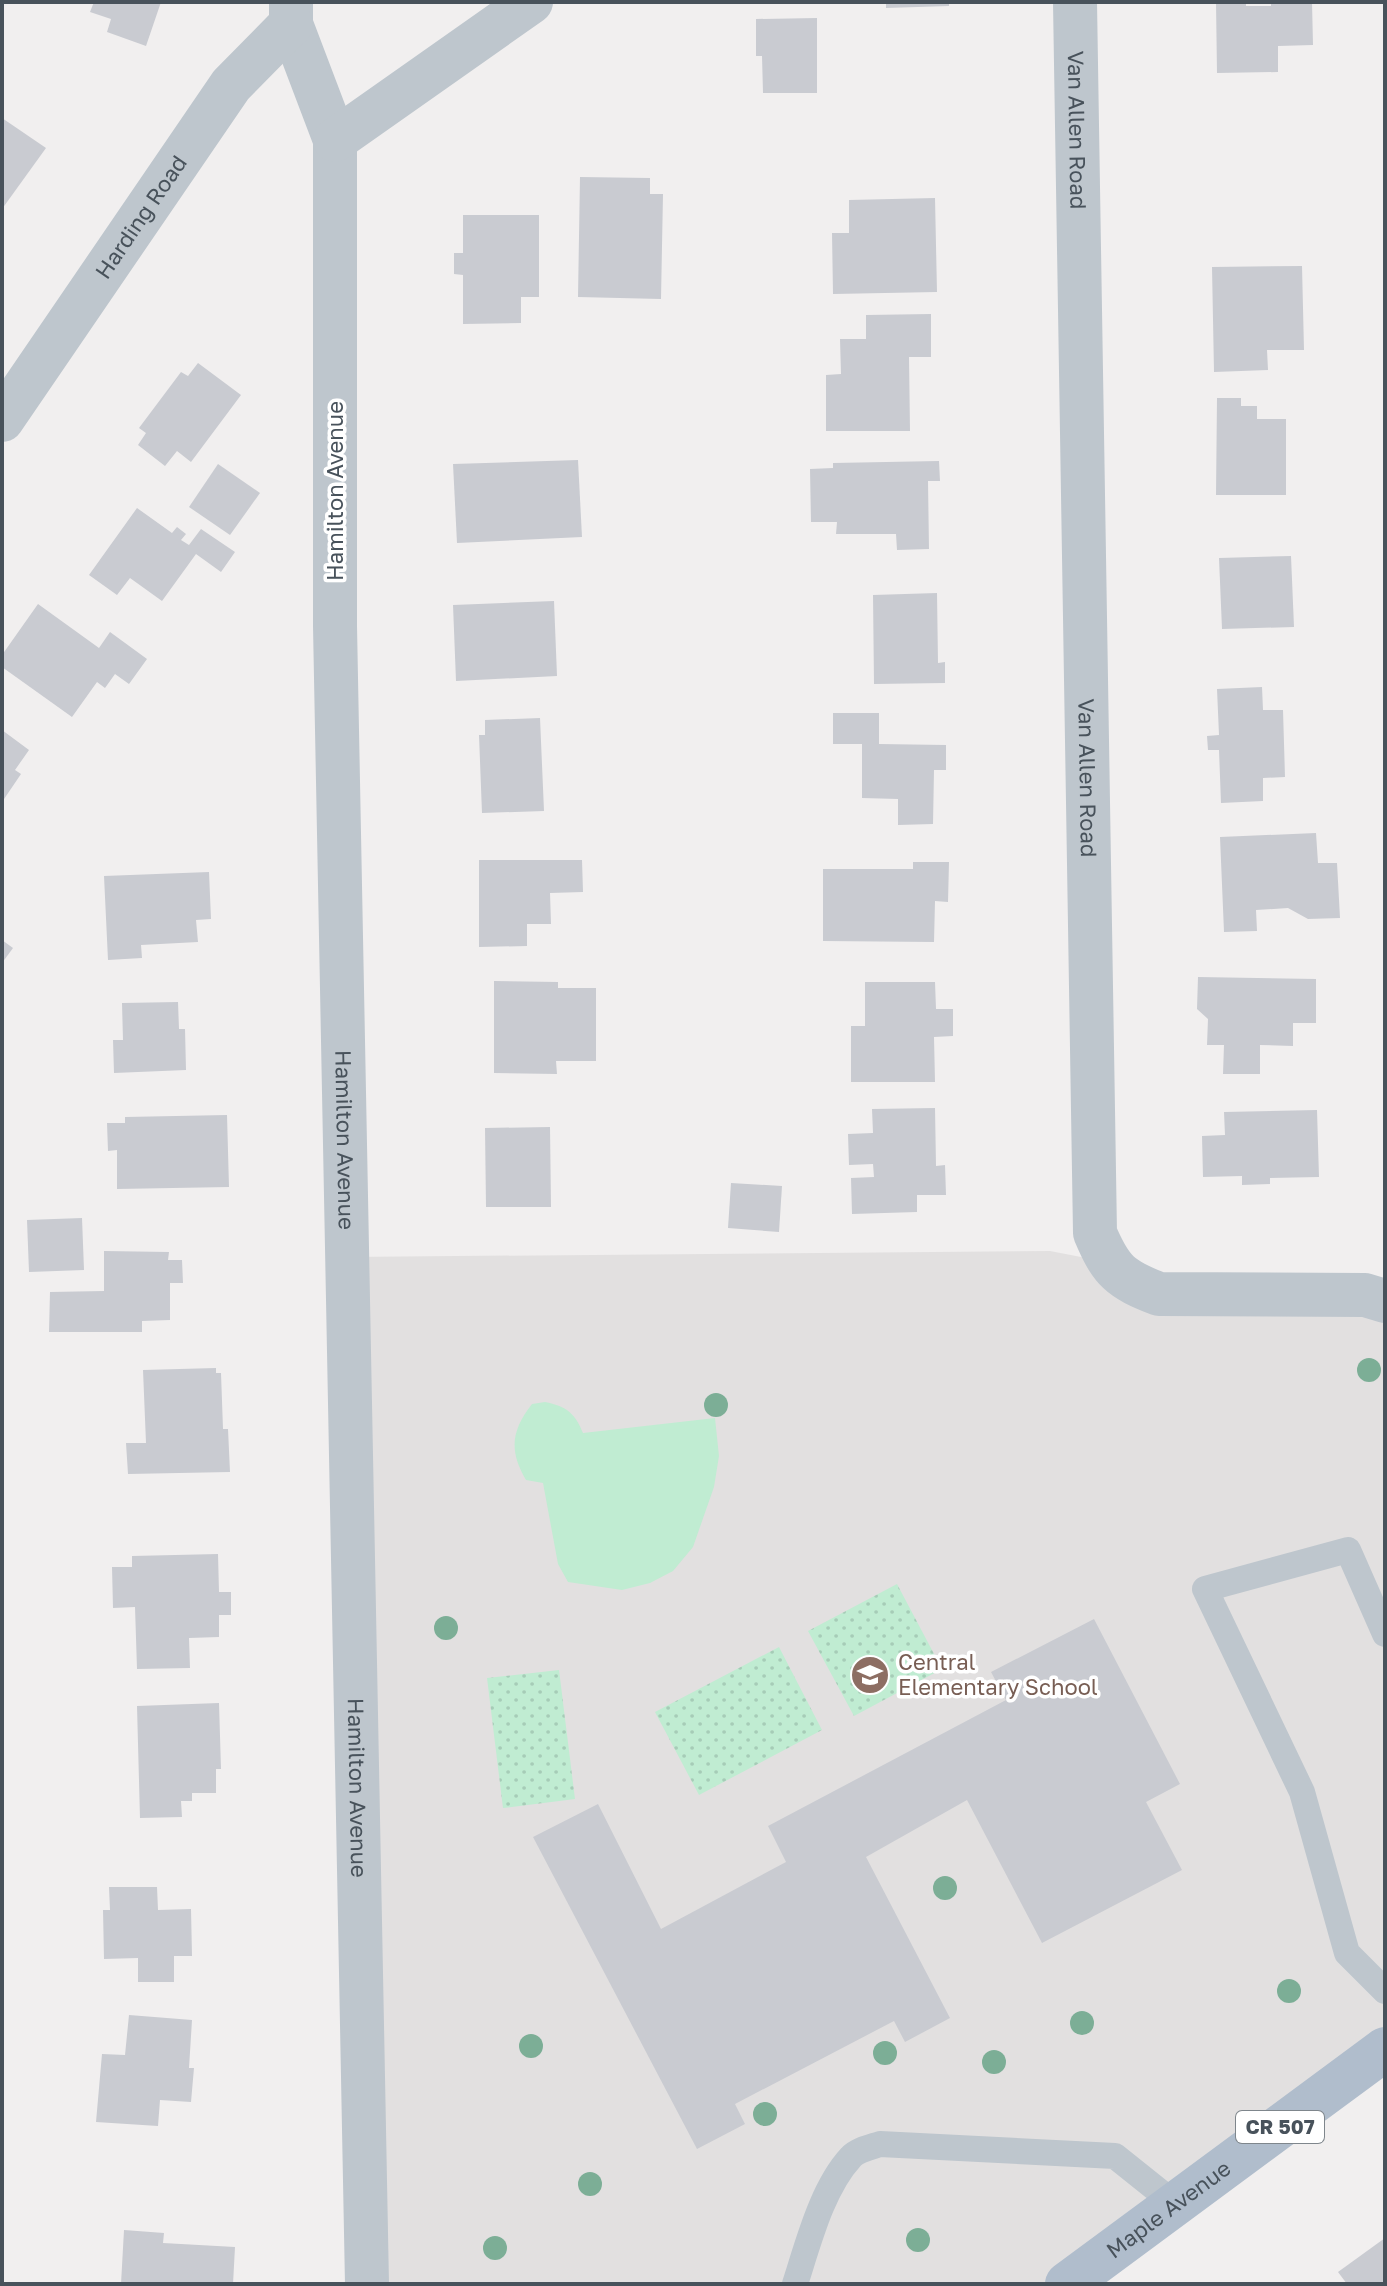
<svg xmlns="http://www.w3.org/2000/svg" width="1387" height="2286" font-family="'Golos Text',sans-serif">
<defs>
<pattern id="park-dots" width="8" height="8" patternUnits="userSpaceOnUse" patternTransform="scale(2)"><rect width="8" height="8" fill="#c0ecd2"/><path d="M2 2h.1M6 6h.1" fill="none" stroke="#a6ccb7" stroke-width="1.8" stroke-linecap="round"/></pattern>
</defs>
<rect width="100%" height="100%" fill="#f1efef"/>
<polygon fill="#e2e0e0" points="1050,1251 1107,1262 1130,1283 1385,1301 1385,2049 1067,2284 367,2284 347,1257"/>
<g fill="url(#park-dots)">
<polygon points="897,1584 942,1669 854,1716 808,1631"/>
<polygon points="779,1647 822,1730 699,1795 655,1712"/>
<polygon points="559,1670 575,1799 503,1808 487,1678"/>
</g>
<path fill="#c0ecd2" d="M545,1402C566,1406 575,1413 583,1433L715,1418L719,1456L714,1487L693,1547L673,1571L650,1583L622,1590L568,1582L558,1564L543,1483L526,1480C509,1451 511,1431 532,1404Z"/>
<g fill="#c9cbd1">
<polygon points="94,2 161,2 146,46 107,32 111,19 90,12"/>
<polygon points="886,2 949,2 949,6 886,8"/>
<polygon points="1216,2 1246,2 1246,6 1271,6 1271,2 1312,2 1313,45 1278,46 1278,72 1217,73"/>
<polygon points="817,18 817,93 763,93 762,56 756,56 756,19"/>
<polygon points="2,118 46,148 2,209"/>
<polygon points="580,177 650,178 650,194 663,194 661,299 578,297"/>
<polygon points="935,198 937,292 833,294 832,233 849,233 849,200"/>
<polygon points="463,215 539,215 539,297 521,297 521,323 463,324 463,275 454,274 454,253 463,253"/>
<polygon points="1302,266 1304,350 1267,350 1268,370 1214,372 1212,267"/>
<polygon points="931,314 931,357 909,357 910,431 826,431 826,375 841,374 840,339 866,339 866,315"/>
<polygon points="198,363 241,395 191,462 177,451 165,466 138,445 146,433 139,428 181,372 188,376"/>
<polygon points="1217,398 1241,398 1241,406 1257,406 1257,419 1286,419 1286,495 1216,495"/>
<polygon points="578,460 582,537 457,543 453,464"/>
<polygon points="939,461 940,481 928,481 929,549 897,550 896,534 836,534 837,522 811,522 810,469 833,468 833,463"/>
<polygon points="218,464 260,493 230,535 189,507"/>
<polygon points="137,508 172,533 177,527 186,534 181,540 189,545 201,529 235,552 221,572 196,554 162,601 130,578 117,595 89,575"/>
<polygon points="1291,556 1294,627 1222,629 1219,558"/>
<polygon points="937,593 938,663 945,662 945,683 874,684 873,595"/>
<polygon points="554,601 557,676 456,681 453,605"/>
<polygon points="38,604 99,648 110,632 147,659 129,684 115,674 105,688 97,682 72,717 2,667 2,655"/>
<polygon points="1262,687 1263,710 1283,710 1285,777 1263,778 1263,801 1221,803 1219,750 1208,750 1207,736 1219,735 1217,689"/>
<polygon points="833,713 879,713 879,744 946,745 946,770 934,770 933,824 898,825 898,799 862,798 862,744 833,744"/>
<polygon points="540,718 544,811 482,813 479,735 485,735 485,720"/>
<polygon points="2,730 29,750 15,770 21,774 2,802"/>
<polygon points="1316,833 1318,863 1337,863 1340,918 1308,919 1288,908 1256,910 1257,931 1224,932 1220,837"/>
<polygon points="479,860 582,860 583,892 550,893 551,924 527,924 527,946 479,947"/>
<polygon points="913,862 949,862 948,902 935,901 934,942 823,941 823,869 913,869"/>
<polygon points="209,872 211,919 196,920 198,942 141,945 142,958 108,960 104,876"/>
<polygon points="2,940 13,948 2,963"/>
<polygon points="1198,977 1316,979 1316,1023 1293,1023 1293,1046 1260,1045 1260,1074 1223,1074 1224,1045 1207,1045 1208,1019 1197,1009"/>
<polygon points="494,981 558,982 558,988 596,988 596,1061 556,1061 557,1074 494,1073"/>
<polygon points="865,982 935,982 936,1009 953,1009 953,1036 934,1037 935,1082 851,1082 851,1026 865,1026"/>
<polygon points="178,1002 179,1029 185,1029 186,1070 114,1073 113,1040 123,1040 122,1003"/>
<polygon points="935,1108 936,1166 945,1165 946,1195 917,1195 917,1212 852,1214 851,1178 874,1177 873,1164 849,1165 848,1134 873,1133 872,1109"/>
<polygon points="1317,1110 1319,1177 1270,1178 1270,1184 1242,1185 1242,1176 1203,1177 1202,1136 1225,1135 1224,1112"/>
<polygon points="227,1115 229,1187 117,1189 117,1150 108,1151 107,1123 125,1123 125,1117"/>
<polygon points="550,1127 551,1207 486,1207 485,1128"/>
<polygon points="731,1183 782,1186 779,1232 728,1228"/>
<polygon points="82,1218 84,1270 29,1272 27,1220"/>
<polygon points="104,1251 169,1252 168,1260 182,1260 183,1283 170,1283 170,1320 142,1321 142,1332 49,1332 50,1292 104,1291"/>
<polygon points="216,1368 216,1373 221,1373 223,1429 228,1429 230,1472 128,1474 126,1443 146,1443 143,1370"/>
<polygon points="218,1554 219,1592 231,1592 231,1615 219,1615 219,1637 189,1638 190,1668 137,1669 135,1607 113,1608 112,1567 132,1567 132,1556"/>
<polygon points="1094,1619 1180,1784 1146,1802 1182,1870 1042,1943 967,1800 866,1857 950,2018 905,2042 894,2021 735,2104 745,2124 697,2149 533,1837 598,1804 661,1929 786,1862 768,1826 1006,1700 991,1672"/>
<polygon points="219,1703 221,1769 216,1769 216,1793 192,1793 192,1801 181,1801 182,1817 140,1818 137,1706"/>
<polygon points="109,1887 157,1887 158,1910 191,1909 192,1956 174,1956 174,1982 138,1982 138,1958 104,1959 103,1910 110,1910"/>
<polygon points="129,2015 192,2020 189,2068 194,2068 191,2102 160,2100 158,2126 96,2122 102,2054 125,2055"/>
<polygon points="124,2230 164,2233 163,2243 235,2247 233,2284 121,2284"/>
<polygon points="1385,2238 1385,2284 1347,2284 1338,2272"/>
</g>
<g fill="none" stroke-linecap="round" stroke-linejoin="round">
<g stroke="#bec6cd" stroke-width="26">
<polyline points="1385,1634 1348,1550 1205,1589 1302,1792 1347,1953 1385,1991"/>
<path d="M795,2284C808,2244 822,2188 851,2157C857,2150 871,2147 880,2144L1115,2156L1175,2204"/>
</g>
<g stroke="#bec6cd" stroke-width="44">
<path id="s1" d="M291,2V24L335,140V626L367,2284"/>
<path id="s2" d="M1075,2L1095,1233C1111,1271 1120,1279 1159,1294L1365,1295L1385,1301"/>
<polyline points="335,140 531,2"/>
<path id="s3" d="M2,420L231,85L291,24"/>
</g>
<path stroke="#b0bdcc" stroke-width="44" id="s4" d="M1067,2284L1385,2049"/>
</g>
<g fill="#7cae96">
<circle cx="1369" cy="1370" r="12"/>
<circle cx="716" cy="1405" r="12"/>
<circle cx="446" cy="1628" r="12"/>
<circle cx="945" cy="1888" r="12"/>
<circle cx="1289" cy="1991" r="12"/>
<circle cx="1082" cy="2023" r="12"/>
<circle cx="531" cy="2046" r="12"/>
<circle cx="885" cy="2053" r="12"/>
<circle cx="994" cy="2062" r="12"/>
<circle cx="765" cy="2114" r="12"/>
<circle cx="590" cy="2184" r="12"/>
<circle cx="918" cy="2240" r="12"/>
<circle cx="495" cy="2248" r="12"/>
</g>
<defs>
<g id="school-disc" transform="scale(2)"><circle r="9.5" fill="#8d6e63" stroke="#fff"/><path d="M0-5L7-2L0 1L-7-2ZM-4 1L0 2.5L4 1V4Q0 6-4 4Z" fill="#fff"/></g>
</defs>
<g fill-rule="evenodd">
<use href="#school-disc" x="870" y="1675"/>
</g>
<g text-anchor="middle" stroke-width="7" stroke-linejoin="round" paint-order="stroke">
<rect fill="#fff" stroke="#7f868c" stroke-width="2" x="1236" y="2111" width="88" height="32" rx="6"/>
<g font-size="20" font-weight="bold" fill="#48525b">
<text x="1280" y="2134">CR 507</text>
</g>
<g font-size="22" fill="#48525b" stroke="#fff">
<text dy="8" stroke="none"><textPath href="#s2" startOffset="128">Van Allen Road</textPath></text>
<text dy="8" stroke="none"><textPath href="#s3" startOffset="246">Harding Road</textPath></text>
<text transform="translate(335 491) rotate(-90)" y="8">Hamilton Avenue</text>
<text dy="8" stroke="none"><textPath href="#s2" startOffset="776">Van Allen Road</textPath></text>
<text dy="8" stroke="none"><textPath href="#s1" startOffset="1146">Hamilton Avenue</textPath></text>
<text dy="8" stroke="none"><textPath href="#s1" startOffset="1794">Hamilton Avenue</textPath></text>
<text dy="8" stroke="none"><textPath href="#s4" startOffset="126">Maple Avenue</textPath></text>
</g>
<g font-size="22" fill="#785e54" stroke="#fff" text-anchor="start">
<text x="898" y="1670">Central<tspan x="898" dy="25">Elementary School</tspan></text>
</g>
</g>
<rect width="1387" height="2286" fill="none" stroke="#48525b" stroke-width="8"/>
</svg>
